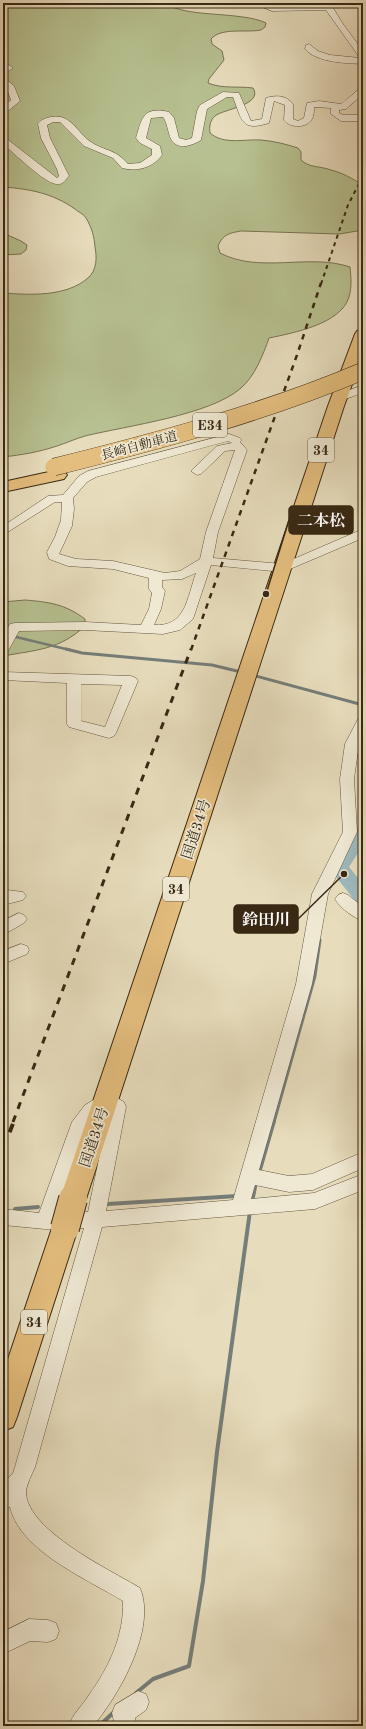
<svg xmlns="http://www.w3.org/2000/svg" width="366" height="1729" font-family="'Old Standard TT','Noto Serif JP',serif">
<rect width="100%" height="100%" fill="#e7ddbd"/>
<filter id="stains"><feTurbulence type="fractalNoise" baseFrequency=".005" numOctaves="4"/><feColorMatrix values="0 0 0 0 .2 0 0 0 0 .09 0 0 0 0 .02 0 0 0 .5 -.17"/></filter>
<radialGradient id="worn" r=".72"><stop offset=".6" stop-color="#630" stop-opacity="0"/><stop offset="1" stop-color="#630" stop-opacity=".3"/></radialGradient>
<g fill="#b7c090" stroke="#787452">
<path d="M3,3H166C183,18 242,11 266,23L265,27L261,30C246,33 221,27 211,39L212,44L222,51L224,60L209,79L208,83C222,89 239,86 253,88C264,105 223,109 215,116C210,120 209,127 210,133C224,145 244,139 261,140C273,141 286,144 298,148L301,152V160C309,168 321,166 331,170C343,173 353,179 363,185V230L339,234L241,231C230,233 223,234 218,246L220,253C260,274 309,253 350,267C351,277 352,287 349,297C341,324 293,333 269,338C263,355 255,376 241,388C211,415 126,426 85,436C75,439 66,443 57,446C39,452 21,455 3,457V293C30,295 66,297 88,278C97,270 97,258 95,247C94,236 92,228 86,218C84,214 78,212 75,209C52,193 30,189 3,187Z"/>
<polygon points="3,233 21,241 27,245 26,250 21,254 3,255"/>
<path d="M25,600C49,602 65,604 85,619V626C59,650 36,650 3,656V602Z"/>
</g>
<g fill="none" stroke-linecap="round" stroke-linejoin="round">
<polyline stroke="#757e79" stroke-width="2.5" points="12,636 70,650"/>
<g stroke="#757e79" stroke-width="3">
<polyline points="66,649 82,653 212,665 241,672"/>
<polyline points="252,675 363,705"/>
<polyline points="274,1122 315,976 320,940"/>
</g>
<g stroke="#757e79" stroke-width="4">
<polyline points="259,1173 274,1121"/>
<polyline points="252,1202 256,1182"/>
<polyline points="108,1204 237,1196"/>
<polyline points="15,1209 38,1207"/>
<polyline points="136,1693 153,1679 189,1666 203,1581 217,1452 250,1211"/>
<polyline points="99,1726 114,1712"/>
</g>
<path fill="#9db8bd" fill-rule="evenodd" d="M363,825V845L349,867L363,884V904L356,902L329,868C337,853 346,830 363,825Z"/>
<g stroke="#64553e" stroke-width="1">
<g id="minor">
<path d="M253,3H264L273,7L324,6L322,3H330L343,24L363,51V64C345,63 318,63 305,49L306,45L309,44L318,51L330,55L360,58L326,10L272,11Z"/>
<polygon points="9,65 13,68 3,74 3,68"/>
<polygon points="3,77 14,86 20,101 3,115 3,107 11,100 7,89 3,85"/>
<path d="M363,86V94L346,109L339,110V113L343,115H363V121H341L331,114V108L314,107C314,110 314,116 312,119C306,129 290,128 284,120L285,105L274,101L269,123C241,132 242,120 233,97H227L207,109L201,140C197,143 191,145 186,146C166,148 171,128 163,117L151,118L146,138L160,146L162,155C152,168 137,172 122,168L113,158L84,146L60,122H53L47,125L50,138L69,176C66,179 63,184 59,184C48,187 13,152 3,144V136L57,178L59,176L57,169L41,138L38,124C41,120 45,118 51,117C71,113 77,133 91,142C106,152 114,148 128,164L140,163L152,155V149L140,143L136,138C142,118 143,106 169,112L174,118L179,138L186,140L192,138L197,111L200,105L223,92L239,93L251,121L262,119L266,98C276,95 286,95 293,104V119L298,121L304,118L307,103L319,101L341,104Z"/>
<path d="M363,385V392C354,396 342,403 334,394L336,392L347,391Z"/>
<path d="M229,434L240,438L242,440L240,442L247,450L218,532L213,558L282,564L363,529V538L283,572L211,565L193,619L180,630L163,634L85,630L19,631L8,651L3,652V636L10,624L15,623L85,622L141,625L149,609L152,593L149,589V578L113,569L68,566L49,559L47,552L55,537L61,520L62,502H55L3,535V526L48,496L63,495L79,476L88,471ZM228,441L232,443L217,446L191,471L197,475L201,474L225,451L235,450L206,532L200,559L180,571L165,573L113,561L76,559L59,554L72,526L74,509L73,498L87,482L96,477ZM196,573C187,598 186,627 154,625L161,609L165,591L162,587V580L182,579Z"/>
<path d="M3,672L131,676L136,678L138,681L116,733L114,736L109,738L69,727L67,724V683L3,680ZM81,684L122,685L105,727L81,721Z"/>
<path d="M363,717V736L359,744L354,779L357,832L328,894L312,984L259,1170L289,1176L312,1174L363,1152V1168L313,1190L289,1192L255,1185L251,1199L314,1193L363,1174V1190L315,1209L102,1227L35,1467C32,1474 26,1485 26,1493C28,1531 110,1570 140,1588C157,1629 119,1695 93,1726H68C73,1714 82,1706 89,1695C109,1667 124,1636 123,1601C87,1579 20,1551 10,1507L3,1510V1484L13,1473L15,1467L84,1228L45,1229L3,1225V1209L39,1213L72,1122L85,1105L107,1092L124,1102L126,1107L106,1211L233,1200L296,984L312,894L343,832L340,779L345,744L358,719ZM107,1108L109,1110L88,1212L57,1213L85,1130L97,1115Z"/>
<polygon points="7,890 23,892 26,896 23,900 3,905 3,891"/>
<path d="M343,893L348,895L363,907V921C354,918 340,908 335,899L338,895Z"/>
<polygon points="19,913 24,915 27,919 24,923 3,935 3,921"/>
<polygon points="21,944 27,946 29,950 27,954 3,964 3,951"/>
<polygon points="29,1619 48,1620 56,1623 59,1631 56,1639 48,1642 30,1641 3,1654 3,1632"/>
<polygon points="138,1691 146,1694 149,1702 146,1710 135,1718 137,1726 115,1726 112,1713 115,1705"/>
</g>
</g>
<g stroke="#392813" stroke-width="2">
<g id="highway">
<polygon points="363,329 363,355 344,406 86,1199 82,1207 73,1210 64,1207 60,1199 328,406 355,334 357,331"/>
<polygon points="58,470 64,471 67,475 64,479 3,492 3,482"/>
<polygon points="65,1216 74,1220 78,1228 17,1417 13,1427 3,1431 3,1374 52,1228 56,1220"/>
</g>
</g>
<use href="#minor" fill="#efe9d4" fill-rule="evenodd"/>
<use href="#highway" fill="#e4be7e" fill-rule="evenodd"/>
<polyline stroke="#392813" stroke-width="2" stroke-dasharray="4 4" stroke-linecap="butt" points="321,284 348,205 363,176"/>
<polyline stroke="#392813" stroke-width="2.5" stroke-dasharray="5.5 5.5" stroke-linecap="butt" points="191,650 297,355 321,283"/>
<polyline stroke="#392813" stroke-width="3" stroke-dasharray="7 7" stroke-linecap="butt" points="13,1122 191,649"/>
<polyline stroke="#392813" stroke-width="4" stroke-dasharray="9 9" stroke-linecap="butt" points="3,1149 14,1121"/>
<g stroke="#392813" stroke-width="18" stroke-linecap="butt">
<path id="highway-bridge-far1" d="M54,467C159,441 263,413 363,371"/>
</g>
<g stroke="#392813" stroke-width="30" stroke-linecap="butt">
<polyline id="highway-bridge" points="65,1228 73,1199"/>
</g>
<use href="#highway-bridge-far1" stroke="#e4be7e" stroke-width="17"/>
<use href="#highway-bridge" stroke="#e4be7e" stroke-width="28"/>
</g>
<g text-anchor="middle" stroke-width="3.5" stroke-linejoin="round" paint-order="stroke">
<g font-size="13" fill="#392813" stroke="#efe9d4">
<text transform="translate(139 445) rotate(-15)" y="5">長崎自動車道</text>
</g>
<g fill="#efe9d4" stroke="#70624d" stroke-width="1">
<rect x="193" y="413" width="34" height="24" rx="3"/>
<rect x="308" y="438" width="26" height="24" rx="3"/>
<rect x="163" y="877" width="26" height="24" rx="3"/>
<rect x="21" y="1310" width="26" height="24" rx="3"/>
</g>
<g font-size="14" font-weight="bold" fill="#392813">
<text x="210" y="430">E34</text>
<text x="321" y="455">34</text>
<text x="176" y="894">34</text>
<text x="34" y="1327">34</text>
</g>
<g font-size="15" fill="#392813" stroke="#efe9d4">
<text transform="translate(196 829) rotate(-72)" y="5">国道34号</text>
<text transform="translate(94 1137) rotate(-72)" y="5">国道34号</text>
</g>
</g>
<path fill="none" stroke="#392813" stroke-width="1.5" d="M266 594L289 520M344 874L298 919"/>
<g fill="#392813" stroke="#efe9d4" stroke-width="1.5">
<circle cx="266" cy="594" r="4"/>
<circle cx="344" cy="874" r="4"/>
</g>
<g fill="#392813" stroke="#392813" stroke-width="1.5">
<rect x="289" y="506" width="64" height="28" rx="4"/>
<rect x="234" y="905" width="64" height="28" rx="4"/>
</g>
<g font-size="16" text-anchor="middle" font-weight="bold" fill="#fff">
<text x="321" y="526">二本松</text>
<text x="266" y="925">鈴田川</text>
</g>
<rect width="366" height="1729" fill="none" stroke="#e7ddbd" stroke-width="16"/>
<rect x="4" y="4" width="358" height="1721" fill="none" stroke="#392813" stroke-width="2"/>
<rect x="8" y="8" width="350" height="1713" fill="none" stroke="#392813"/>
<rect width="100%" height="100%" filter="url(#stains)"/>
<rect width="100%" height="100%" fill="url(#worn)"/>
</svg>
